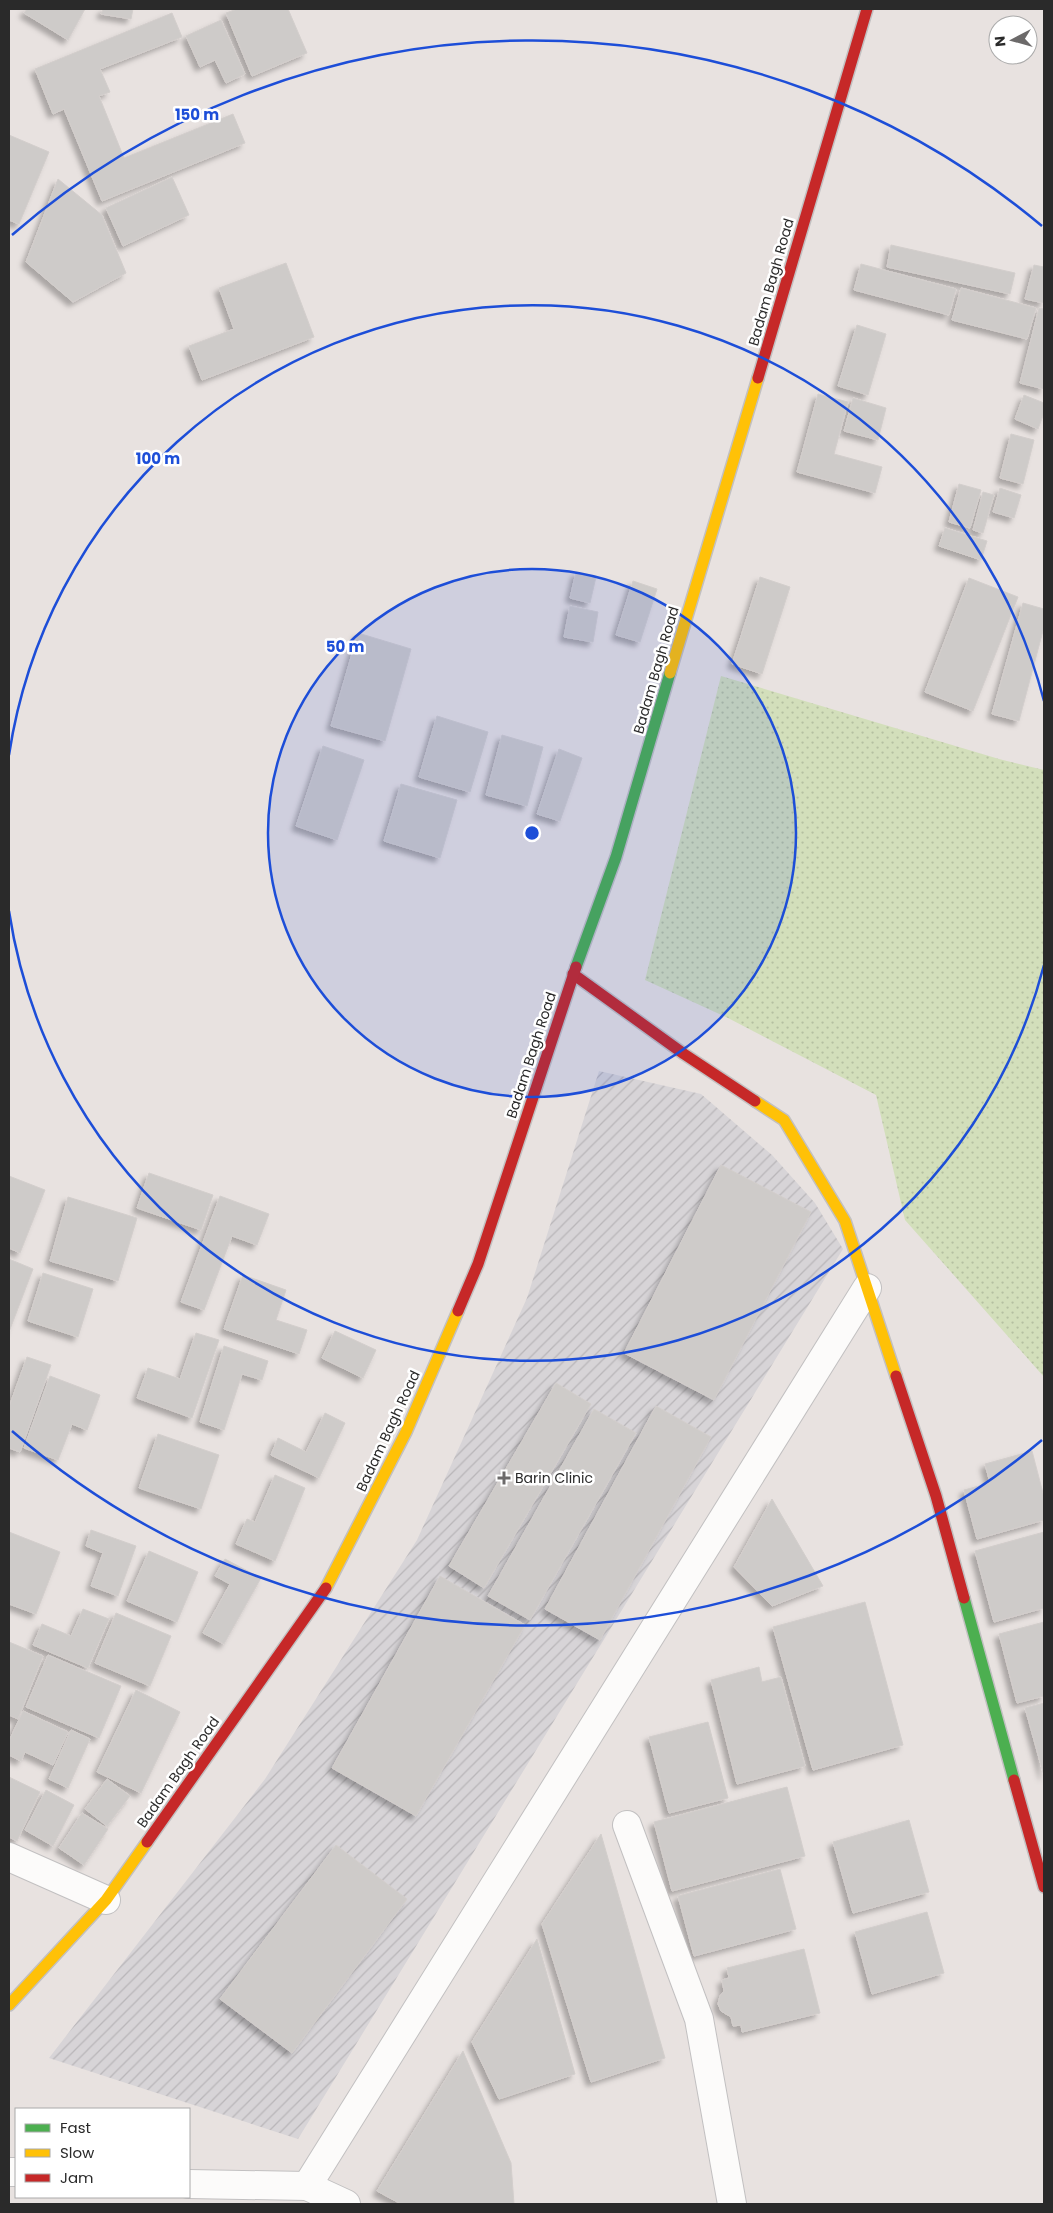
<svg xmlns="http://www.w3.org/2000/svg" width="1053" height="2213" font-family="Poppins,sans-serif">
<defs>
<pattern id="industrial-furrows" width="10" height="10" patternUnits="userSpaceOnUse" patternTransform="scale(1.25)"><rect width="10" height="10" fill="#d7d4d7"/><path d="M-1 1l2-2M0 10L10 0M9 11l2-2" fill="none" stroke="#b9b6b9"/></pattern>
<pattern id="grass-dots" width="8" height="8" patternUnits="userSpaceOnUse" patternTransform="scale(1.25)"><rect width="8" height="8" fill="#d3dfbb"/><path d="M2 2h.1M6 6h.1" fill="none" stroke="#b5c0a1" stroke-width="1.8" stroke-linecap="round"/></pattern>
<filter id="shadow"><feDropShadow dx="-4.5" dy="4.5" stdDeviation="2.5" flood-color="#0004"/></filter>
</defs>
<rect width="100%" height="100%" fill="#e8e2e0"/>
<polygon fill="url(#industrial-furrows)" points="599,1071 701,1094 772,1155 815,1203 843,1249 298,2139 49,2058 265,1779 417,1540 527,1298"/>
<polygon fill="url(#grass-dots)" points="721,676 999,759 1044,770 1044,1377 905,1220 876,1095 728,1018 645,980"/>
<g fill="#cecbc9" stroke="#d3cecc" filter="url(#shadow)">
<polygon points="27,9 85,9 68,40 24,13"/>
<polygon points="103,9 133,9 131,19 101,14"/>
<polygon points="237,9 288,9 307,53 252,76 226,13"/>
<polygon points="172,13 182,37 100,69 110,92 99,96 124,158 233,114 245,143 102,201 64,109 53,114 35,69"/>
<polygon points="221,20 245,74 226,83 215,60 200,67 186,36"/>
<polygon points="9,135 49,152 19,224 9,220"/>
<polygon points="172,177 189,215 123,246 106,208"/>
<polygon points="58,179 102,215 126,273 73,302 26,262"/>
<polygon points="891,245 1015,273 1010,294 887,267"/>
<polygon points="286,263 314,337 202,380 189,346 234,329 219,288"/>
<polygon points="861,264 956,289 949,315 854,290"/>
<polygon points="1034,265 1044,267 1044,303 1025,299"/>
<polygon points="961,288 1036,308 1027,339 952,320"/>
<polygon points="1039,308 1044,309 1044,389 1020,383"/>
<polygon points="857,325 886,334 868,395 838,386"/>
<polygon points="818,394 848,402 834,454 882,467 875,493 797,472"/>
<polygon points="1024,395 1044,403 1044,413 1038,429 1015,419"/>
<polygon points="853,398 886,408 878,440 844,431"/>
<polygon points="1011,434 1034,440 1023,484 1000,478"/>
<polygon points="959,484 981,490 970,528 949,522"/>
<polygon points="1000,488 1021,495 1014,518 993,512"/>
<polygon points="983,492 994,495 983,533 973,530"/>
<polygon points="945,528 987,541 981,560 939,546"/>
<polygon points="576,572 596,577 590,603 570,598"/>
<polygon points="760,577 790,587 762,674 732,664"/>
<polygon points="969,578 1018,597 973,711 925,692"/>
<polygon points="633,581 657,589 640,642 616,635"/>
<polygon points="1023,603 1044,609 1044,627 1019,721 992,714"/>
<polygon points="570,606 598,612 593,642 564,637"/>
<polygon points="358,633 411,649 385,741 331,726"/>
<polygon points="437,716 488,732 470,792 419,777"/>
<polygon points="502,735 543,747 527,806 486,795"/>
<polygon points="323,746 364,760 337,840 296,826"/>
<polygon points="559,749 582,758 560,821 537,814"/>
<polygon points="401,784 457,800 440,858 384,841"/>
<polygon points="721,1165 811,1212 714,1400 624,1353"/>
<polygon points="149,1173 213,1195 201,1230 137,1208"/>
<polygon points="9,1176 45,1190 20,1253 9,1248"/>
<polygon points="220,1196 269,1214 257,1245 232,1236 204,1310 181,1302"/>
<polygon points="68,1197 137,1218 118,1281 50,1261"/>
<polygon points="9,1259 33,1269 9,1332"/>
<polygon points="43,1273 93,1289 78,1337 28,1321"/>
<polygon points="243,1275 286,1290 276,1320 307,1330 299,1354 224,1329"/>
<polygon points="335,1331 376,1350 363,1378 322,1358"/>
<polygon points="196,1333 219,1340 192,1418 137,1398 148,1368 180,1379"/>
<polygon points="224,1346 268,1361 262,1380 242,1374 224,1430 200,1422"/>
<polygon points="27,1357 51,1365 20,1452 9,1448 9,1407"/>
<polygon points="50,1376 100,1395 87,1430 72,1424 58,1460 24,1448"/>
<polygon points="556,1383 591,1404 484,1588 449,1566"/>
<polygon points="656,1406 711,1437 600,1640 545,1609"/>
<polygon points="594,1409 636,1433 530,1620 488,1596"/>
<polygon points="325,1413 345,1423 319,1478 271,1455 278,1438 306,1452"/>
<polygon points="158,1434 219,1455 201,1509 139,1488"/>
<polygon points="1032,1451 1044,1497 1044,1520 977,1539 964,1490 990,1483 985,1464"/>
<polygon points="275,1475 305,1488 275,1561 236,1544 247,1519 255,1522"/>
<polygon points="772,1499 823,1586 772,1606 734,1567"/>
<polygon points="91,1530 136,1546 118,1596 91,1586 103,1553 86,1546"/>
<polygon points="9,1532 60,1552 36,1614 9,1604"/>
<polygon points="1044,1532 1044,1608 994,1622 975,1551"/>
<polygon points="149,1551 198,1572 177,1622 127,1601"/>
<polygon points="225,1559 261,1578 224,1644 203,1633 230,1584 215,1576"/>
<polygon points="440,1576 525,1625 416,1816 332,1768"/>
<polygon points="865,1602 903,1745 813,1770 773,1627"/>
<polygon points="83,1609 109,1619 88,1668 33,1645 42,1624 71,1636"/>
<polygon points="116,1613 171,1636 150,1686 95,1663"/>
<polygon points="1044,1622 1044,1696 1017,1703 999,1634"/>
<polygon points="9,1642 43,1656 18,1719 9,1715"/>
<polygon points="48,1655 121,1686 99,1738 26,1707"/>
<polygon points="759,1667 762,1682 781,1677 805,1766 737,1784 711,1680"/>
<polygon points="136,1690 180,1712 141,1793 97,1772"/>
<polygon points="1044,1703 1044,1776 1025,1708"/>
<polygon points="23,1711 68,1732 53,1765 25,1752 21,1761 9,1755 9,1741"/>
<polygon points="708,1722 728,1798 669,1813 649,1737"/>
<polygon points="71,1730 90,1739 68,1788 49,1779"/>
<polygon points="9,1777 40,1792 17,1841 9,1837"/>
<polygon points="107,1779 130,1796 107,1826 85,1809"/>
<polygon points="787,1787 805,1856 672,1891 654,1822"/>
<polygon points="46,1790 74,1805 53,1846 25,1830"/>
<polygon points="82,1813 108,1829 84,1865 59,1848"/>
<polygon points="909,1820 929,1892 853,1913 833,1842"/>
<polygon points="601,1834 665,2058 591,2082 542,1924"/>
<polygon points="336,1845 407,1899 292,2053 220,1999"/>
<polygon points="780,1869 796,1929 694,1956 678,1896"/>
<polygon points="927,1912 944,1973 872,1994 855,1932"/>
<polygon points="537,1939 575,2074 499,2099 472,2042"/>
<polygon points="804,1949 820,2013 742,2032 741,2025 733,2026 731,2017 721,2011 718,2004 720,1996 724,1991 722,1980 729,1978 727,1968"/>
<polygon points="463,2051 511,2163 514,2204 401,2204 377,2191"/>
</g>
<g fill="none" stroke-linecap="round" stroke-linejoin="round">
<g stroke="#c2c0c1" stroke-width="30">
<g id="street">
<polyline points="627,1825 699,2019 732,2204"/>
<polyline points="9,1857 106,1900"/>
<polyline points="9,2172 16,2172"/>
<polyline points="189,2184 307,2186 346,2204"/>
<polyline points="307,2186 867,1288"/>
</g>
</g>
<g stroke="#c2c0c1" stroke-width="14">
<g id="fast">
<polyline points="576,967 616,857 670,673"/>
<polyline points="964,1598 1014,1780"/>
</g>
</g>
<g stroke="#c2c0c1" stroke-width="14">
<g id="slow">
<polyline points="670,673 758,378"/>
<polyline points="755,1101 784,1120 845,1221 896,1376"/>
<polyline points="326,1588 406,1432 458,1311"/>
<polyline points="9,2005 106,1900 147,1842"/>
</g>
</g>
<g stroke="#c2c0c1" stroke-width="14">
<g id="jam">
<polyline points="758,378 867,9"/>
<polyline points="573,974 684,1054 755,1101"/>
<polyline points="458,1311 478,1264 576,967"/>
<polyline points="896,1376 936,1496 964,1598"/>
<polyline points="1014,1780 1044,1887"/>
<polyline points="147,1842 326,1588"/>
</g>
</g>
<use href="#street" stroke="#fcfbfa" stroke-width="28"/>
<use href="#fast" stroke="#4caf50" stroke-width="11"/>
<use href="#slow" stroke="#ffc107" stroke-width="11"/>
<use href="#jam" stroke="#c62828" stroke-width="11"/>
</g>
<circle cx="532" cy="833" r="264" fill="#1d4ed8" fill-opacity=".12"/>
<g fill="none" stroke="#1d4ed8" stroke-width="2.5">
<circle cx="532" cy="833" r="264"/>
<path d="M1044 965A529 529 0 0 1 9 911M9 755A529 529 0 0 1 1044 701"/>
<path d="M1042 1440A793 793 0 0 1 12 1431M12 235A793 793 0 0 1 1042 226"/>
</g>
<path fill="#6c6a6a" stroke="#fff" stroke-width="2" d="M501.5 1470.5h5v5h5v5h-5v5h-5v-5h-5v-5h5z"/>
<g text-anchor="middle" stroke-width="5" stroke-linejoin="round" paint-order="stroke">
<g font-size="14" fill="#2a2a2a" stroke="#fff">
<text transform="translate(771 282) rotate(-74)" y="5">Badam Bagh Road</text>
<text transform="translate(656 670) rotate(-74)" y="5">Badam Bagh Road</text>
<text transform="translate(531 1055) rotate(-72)" y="5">Badam Bagh Road</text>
<text transform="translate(388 1431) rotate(-65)" y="5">Badam Bagh Road</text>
<text transform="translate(178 1772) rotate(-55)" y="5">Badam Bagh Road</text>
</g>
<g font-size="14" fill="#2a2a2a" stroke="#fff" text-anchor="start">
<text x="515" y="1483">Barin Clinic</text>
</g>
</g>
<circle cx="532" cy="833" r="8" fill="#1d4ed8" stroke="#fff" stroke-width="2.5"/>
<g font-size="15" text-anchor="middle" font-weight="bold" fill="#1d4ed8" stroke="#fff" stroke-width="5" stroke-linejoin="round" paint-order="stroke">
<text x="197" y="120">150 m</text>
<text x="158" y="464">100 m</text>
<text x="345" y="652">50 m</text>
</g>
<rect width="1053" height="2213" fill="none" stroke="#2a2a2a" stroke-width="20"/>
<rect x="15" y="2108" width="175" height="90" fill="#ffffff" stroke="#aaaaaa"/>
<rect x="25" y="2124" width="25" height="8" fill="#4caf50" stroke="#aaaaaa"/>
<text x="60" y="2133" font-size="15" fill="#2a2a2a">Fast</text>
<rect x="25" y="2149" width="25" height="8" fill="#ffc107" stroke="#aaaaaa"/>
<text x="60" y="2158" font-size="15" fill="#2a2a2a">Slow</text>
<rect x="25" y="2174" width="25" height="8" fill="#c62828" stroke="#aaaaaa"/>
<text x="60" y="2183" font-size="15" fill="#2a2a2a">Jam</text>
<g transform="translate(1013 40) rotate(264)"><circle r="24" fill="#ffffff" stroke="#aaaaaa"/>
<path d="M0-4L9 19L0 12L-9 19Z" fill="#6c6a6a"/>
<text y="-8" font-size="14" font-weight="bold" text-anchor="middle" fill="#2a2a2a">N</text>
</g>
</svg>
